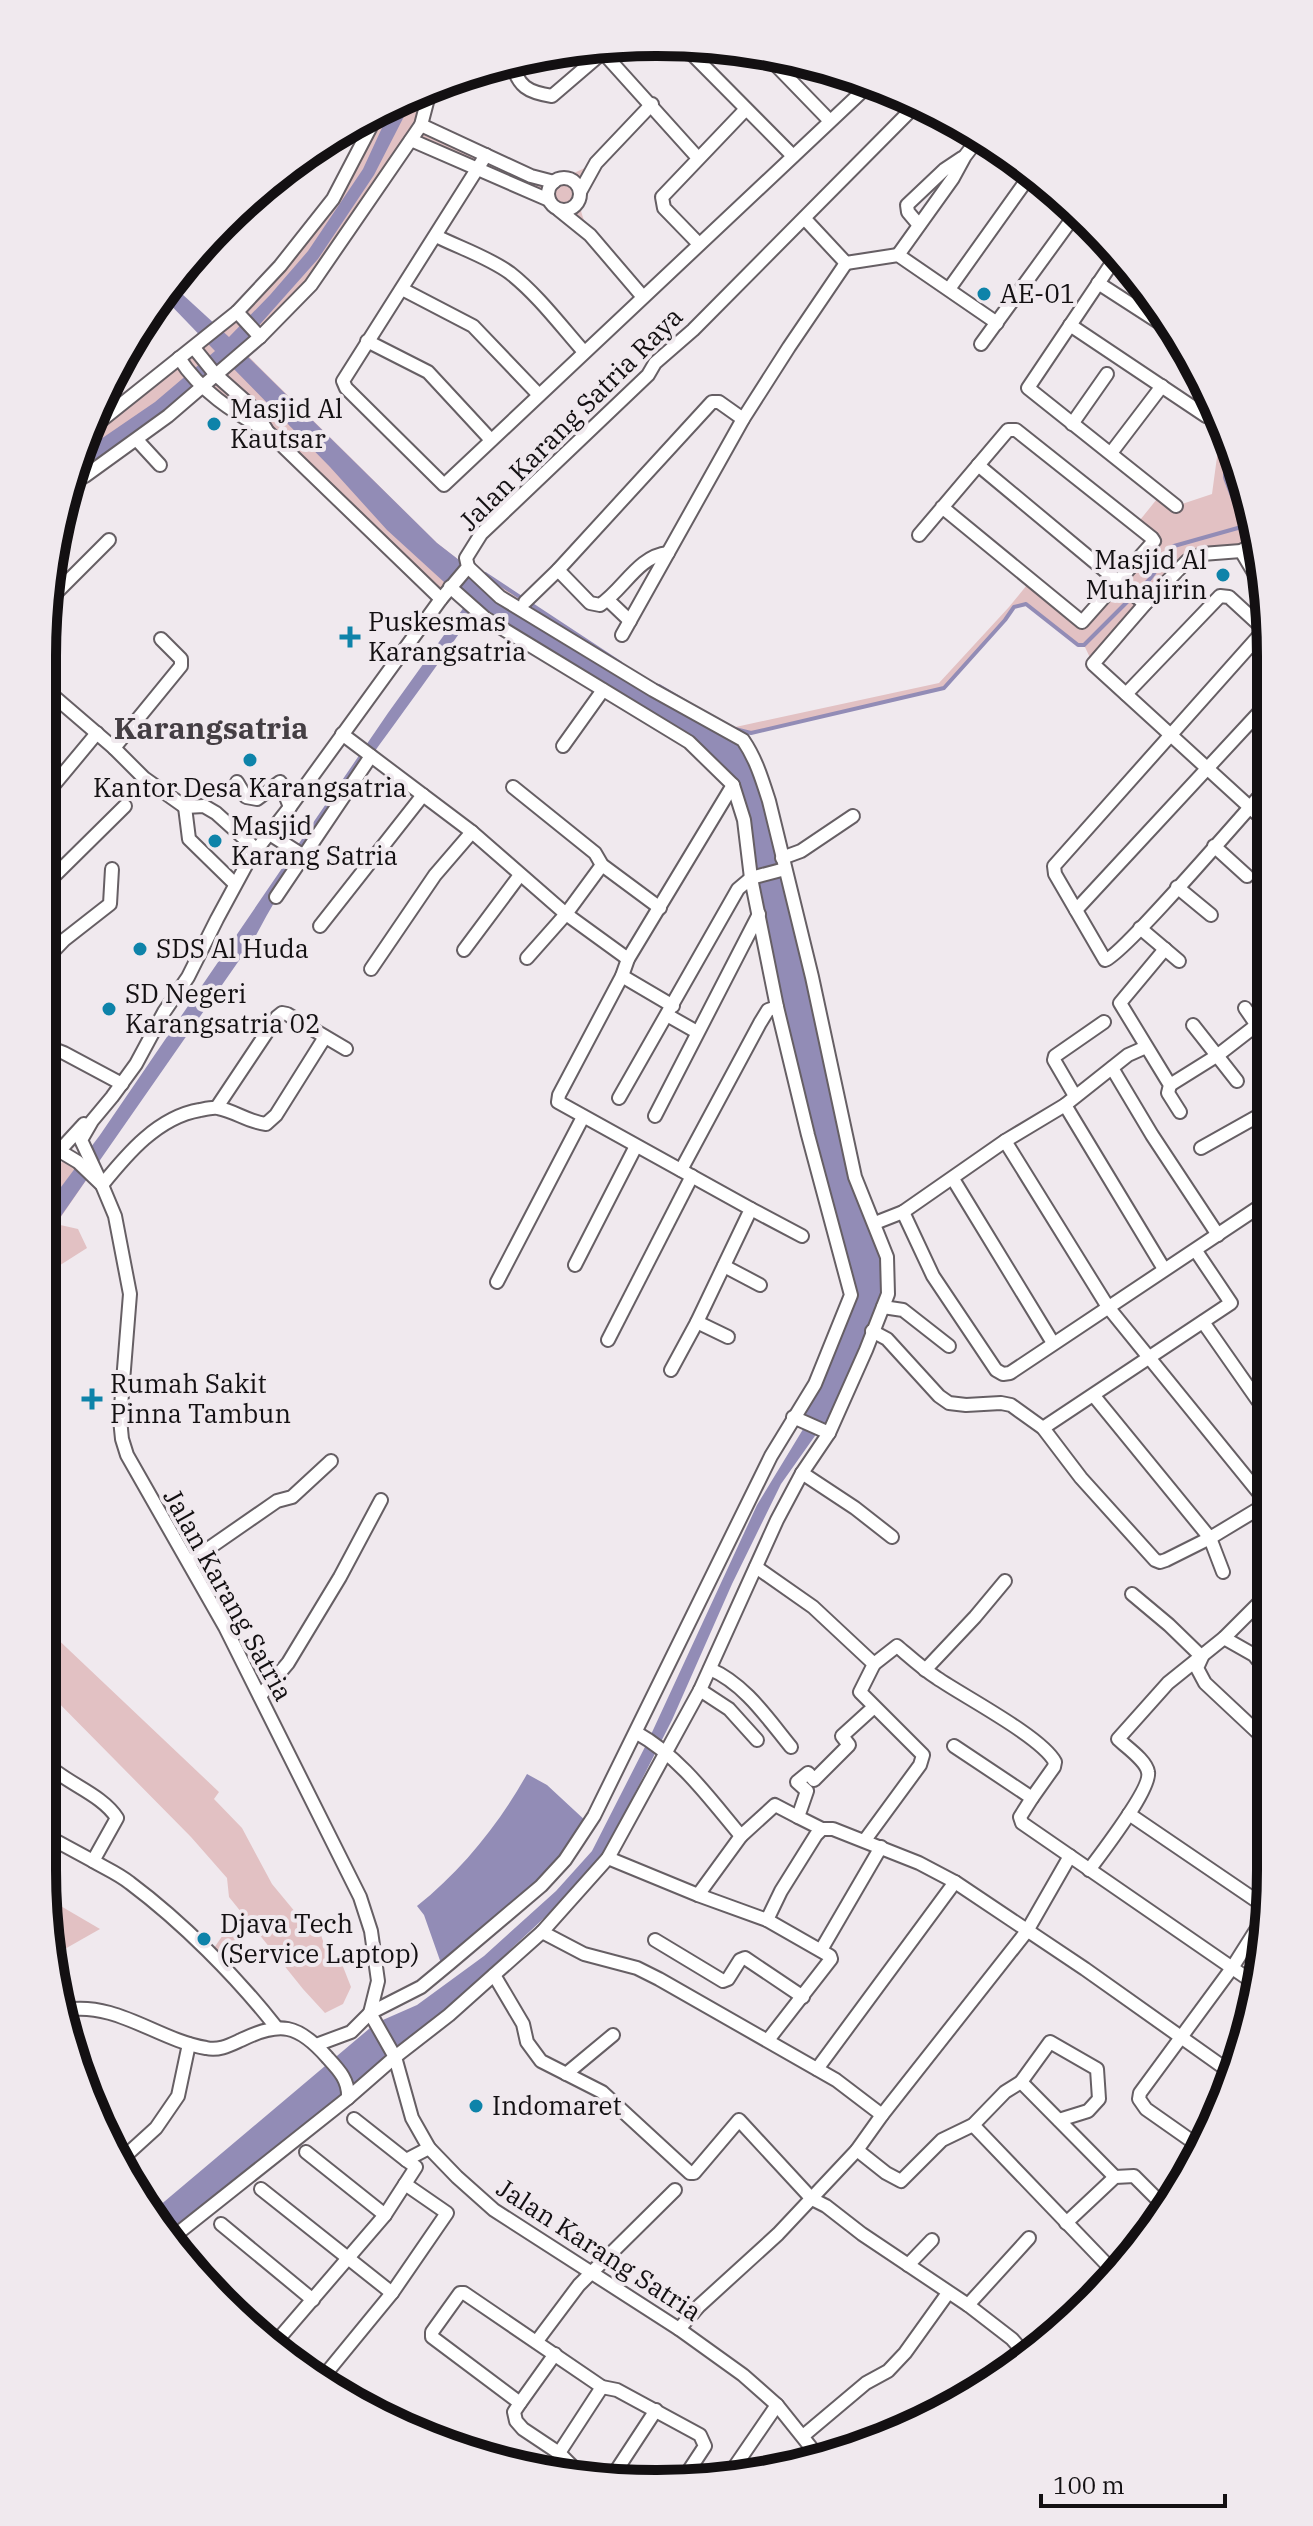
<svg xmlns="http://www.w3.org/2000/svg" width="1313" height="2526" font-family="'IBM Plex Serif',serif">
<rect width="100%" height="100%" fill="#f0e9ee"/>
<g fill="#e2c1c3">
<path d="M431,87L421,125L554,182L596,163C578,195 574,199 590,235L553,206L548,200L411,140L311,285L243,351L437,543L468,567L485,574L643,678L731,728L939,683L1009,607L1031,580L1080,621L1153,543L1136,525L1161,494L1176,506L1212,494L1217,457L1228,437L1264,569L1255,577L1241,551L1187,561L1093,664L1084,645H1078L1026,604L1014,607L1005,620L944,688L751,733L743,740L487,587L441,599L312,474L201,386L68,485L88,431L218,327L333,199L379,111Z"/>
<polygon points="66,1157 87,1179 56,1224 78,1229 87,1248 43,1276 43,1185"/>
<polygon points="49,1631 219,1792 214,1799 242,1828 272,1884 296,1913 319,1929 324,1944 340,1959 351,1987 343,2004 325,2013 303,1989 229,1897 227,1878 191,1837 42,1686 42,1638"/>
<polygon points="47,1898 100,1929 56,1954"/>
<polygon points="229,1926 242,1944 226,1970 210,1954"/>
</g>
<g fill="#928cb6">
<path d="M415,95L374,175L318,259L239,348L437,543L468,567L487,587L751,752L844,1133L888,1281L829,1433L793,1417L851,1295L804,1118L744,820L714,765L475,610C402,720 315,822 254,939L43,1242V1211L100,1135L388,713L467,603L387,530L330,467L226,361L166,411L85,469L72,475L79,454L155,402L215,351L161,295L169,282L229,337L270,295L308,251L363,169L393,104Z"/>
<polygon points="805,1426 817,1433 781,1484 732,1584 672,1720 602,1858 559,1904 448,2008 168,2241 152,2212 376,2023 417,2005 484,1956 556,1891 592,1851 648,1741 757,1505"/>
<path d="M527,1774L547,1785L588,1823L565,1860L443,1969L424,1915L417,1906C462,1870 499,1824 527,1774Z"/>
</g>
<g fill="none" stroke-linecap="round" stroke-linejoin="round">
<g stroke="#928cb6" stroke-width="4">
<polyline points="485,574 620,663"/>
<polyline points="659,686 686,702"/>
<polyline points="731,728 751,733 944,688 1005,620 1014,607 1026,604 1078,645 1084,645 1149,580 1174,546 1252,524"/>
</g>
<polyline stroke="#928cb6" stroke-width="22" points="1234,458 1234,476 1250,518"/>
<g stroke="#665f64" stroke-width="16">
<g id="minor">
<polyline points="682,44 793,156"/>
<polyline points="598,47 698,158"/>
<polyline points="766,55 830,121"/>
<path d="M511,62C519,87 527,92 552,96L608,48"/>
<polyline points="421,125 531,176 554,182"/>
<polyline points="411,140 549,200"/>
<polyline points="486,155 343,381 346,388 444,485 870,84"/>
<circle cx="564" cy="194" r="16"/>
<polyline points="580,192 596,163 652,104"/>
<polyline points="559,210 590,235 643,297"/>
<polyline points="805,219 846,263 898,255 997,323"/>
<polyline points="919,225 908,212 907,205 944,170 962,158"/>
<path d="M436,236C460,248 488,257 510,273C538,295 561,326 584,352"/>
<polyline points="699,244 664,208 662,197 746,109"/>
<polyline points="898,255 953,178 965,156 978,139"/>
<polyline points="1116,257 1028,388 1176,506"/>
<polyline points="1098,283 1177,334"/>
<polyline points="402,289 473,326 539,395"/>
<polyline points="949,289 1031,174"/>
<polyline points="237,312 260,337"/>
<polyline points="1070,325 1206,416"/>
<polyline points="367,341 428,372 491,440"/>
<polyline points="981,344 1077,212"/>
<polyline points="194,348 215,374 252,407 266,429"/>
<path d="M179,358C200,391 233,412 267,431L441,599"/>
<polyline points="1072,424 1107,374"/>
<polyline points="88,431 237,312 280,266 333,199 379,111"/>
<polyline points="137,440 160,465"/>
<polyline points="1111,453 1162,386"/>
<polyline points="978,465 1145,604"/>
<polyline points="68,485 85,476 168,416 260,337 311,285 421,125 431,87"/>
<polyline points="919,535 1008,430 1016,430 1152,538 1154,541 1082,622 942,507"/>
<polyline points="1257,542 1241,551 1202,554 1187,561 1145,604 1093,664 1266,822"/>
<polyline points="1241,551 1266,593"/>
<path d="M558,570L590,603L600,605C624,589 638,556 668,553"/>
<polyline points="608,600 630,621"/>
<polyline points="525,602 558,570 712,402 719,402 743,419"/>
<polyline points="45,604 109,540"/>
<path d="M1265,629L1054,866L1055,874L1105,960C1121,957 1245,812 1266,789"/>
<polyline points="622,635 743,419 789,347 846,263"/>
<polyline points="43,687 114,748 144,778 185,807 204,806 216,813 256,849"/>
<polyline points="1126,694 1220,596 1229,597 1266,631"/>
<polyline points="342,734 472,832 566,914 628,959"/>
<polyline points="563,746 603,690"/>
<polyline points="114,748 181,666 181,659 161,639"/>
<polyline points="237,782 246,797 257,799 280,782 290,807"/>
<polyline points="513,787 595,853 602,865 660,908"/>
<polyline points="43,798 97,733"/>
<polyline points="185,807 189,839 235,884"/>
<polyline points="268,833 304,856"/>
<polyline points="1214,846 1247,876"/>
<polyline points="782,858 801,851 853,816"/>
<polyline points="43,887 125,806"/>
<polyline points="1177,887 1211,915"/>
<polyline points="276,897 371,756"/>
<polyline points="1076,910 1266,705"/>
<polyline points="320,926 423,795"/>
<polyline points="1140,928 1179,961"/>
<polyline points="1165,949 1120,1003 1170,1085 1168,1093 1180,1112"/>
<polyline points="464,950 520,875"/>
<polyline points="1264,951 1267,955"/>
<polyline points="527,958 566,914 602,865"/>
<polyline points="43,962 64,940 110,904 112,869"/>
<polyline points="371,969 435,875 472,832"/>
<polyline points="622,976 673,1006"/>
<polyline points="1245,1008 1267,1040"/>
<polyline points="667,1015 697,1032"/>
<polyline points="1193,1025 1237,1081"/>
<path d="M325,1037L276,1115L266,1124C248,1122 235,1111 218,1108C213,1107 205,1109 200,1110C158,1117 127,1154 102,1185L81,1140L92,1121L112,1097L136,1064L164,1012L188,977L217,919L250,858L290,807L441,599L468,567L466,558L481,534L648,375L655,363L693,330L919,102"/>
<polyline points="43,1045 64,1053 122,1084"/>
<polyline points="1112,1068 1152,1135 1218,1235"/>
<polyline points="1170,1085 1218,1055 1267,1017"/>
<polyline points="1075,1096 1054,1060 1055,1056 1104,1022"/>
<polyline points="619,1098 738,889 751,878 785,869"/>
<polyline points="1065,1105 1164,1269"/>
<polyline points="217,1107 277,1017 282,1013 287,1014 346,1049"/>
<polyline points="655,1116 759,914"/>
<polyline points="43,1141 78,1162 102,1185 115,1216 130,1294 120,1419 122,1439 127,1455 225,1627 360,1897 371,1931 378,1981 370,2013"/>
<polyline points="1005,1141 1108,1307 1268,1504"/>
<polyline points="1201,1148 1267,1111"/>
<polyline points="61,1149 84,1124"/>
<polyline points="681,1170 760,1023 768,1010 777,1007"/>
<polyline points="953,1179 1053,1343"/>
<polyline points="751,1209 802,1236"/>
<polyline points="903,1212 933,1276 996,1370 1003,1374 1010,1373 1268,1201"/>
<polyline points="875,1223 903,1212 1005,1141 1065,1105 1128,1055 1146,1047"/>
<polyline points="575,1265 636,1146"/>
<polyline points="724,1266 760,1285"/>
<polyline points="497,1282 583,1117"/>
<polyline points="883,1307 903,1310 949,1346"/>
<polyline points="697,1322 728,1337"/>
<polyline points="1203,1322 1268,1415"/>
<polyline points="872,1331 887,1339 939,1396 949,1403 966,1405 1001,1403 1011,1405 1043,1428 1081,1478 1155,1560 1160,1562 1166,1560 1210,1538 1223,1572"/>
<polyline points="608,1340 692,1176"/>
<polyline points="671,1370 697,1322 751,1209 558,1102 559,1095 622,976 628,959 733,785"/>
<polyline points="1094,1396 1210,1538 1268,1503"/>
<polyline points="793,1417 829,1433"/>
<polyline points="1043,1428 1231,1303 1196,1251"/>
<polyline points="802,1473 855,1508 892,1537"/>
<polyline points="189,1562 277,1501 292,1497 331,1461"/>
<polyline points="756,1567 813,1607 874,1664 860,1692 923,1755 920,1765 865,1840"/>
<polyline points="1132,1594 1169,1625 1202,1657 1197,1668 1205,1683 1269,1743"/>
<polyline points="1224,1638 1254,1655 1269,1674"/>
<path d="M874,1664L897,1646C910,1657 923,1669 937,1678C963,1696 1042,1737 1055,1762L1054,1767L1032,1798"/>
<path d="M710,1669C745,1684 768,1719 791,1747"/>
<polyline points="925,1670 975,1617 1005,1581"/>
<polyline points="700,1690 729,1709 757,1740"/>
<polyline points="260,1696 288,1663 340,1577 381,1500"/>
<path d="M637,1733C680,1757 710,1799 741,1836L775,1805L798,1817"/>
<polyline points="954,1746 1032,1798 1020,1817 1022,1823 1257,1985"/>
<path d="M42,1760C64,1783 101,1793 117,1818L93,1861C105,1868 119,1874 130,1883C182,1922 236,1976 276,2027"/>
<polyline points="1129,1814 1270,1910"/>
<polyline points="822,1829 798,1817 807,1791 797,1782 808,1773 814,1780 849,1745 842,1736 874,1707"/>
<polyline points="45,1835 93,1861"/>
<polyline points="608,1858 698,1895 767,1920 830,1956 831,1959 768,2040"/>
<path d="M1089,1870C1100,1855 1152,1788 1148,1772C1146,1760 1126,1747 1118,1739L1168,1683L1224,1638L1269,1593"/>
<polyline points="698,1895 741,1836"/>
<polyline points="767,1920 781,1891 816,1835 822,1829 833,1829 919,1863 955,1882 1085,1969 1233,2074"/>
<polyline points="542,1932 584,1954 637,1968 659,1979 836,2080 882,2115"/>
<polyline points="655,1940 723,1981 728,1979 740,1960 745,1958 803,1997"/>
<polyline points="821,1950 881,1847"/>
<polyline points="494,1975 523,2024 527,2042 541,2061 602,2092 690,2173 694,2173 739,2120 812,2199 826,2206 862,2234 968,2305 1012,2339 1025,2354"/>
<path d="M65,2010C116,2001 158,2040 206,2048C219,2051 230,2045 241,2040C280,2021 298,2024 327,2057C339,2070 349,2080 348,2098"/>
<polyline points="370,2013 395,2057 412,2118 429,2148 457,2177 494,2210 679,2329 743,2375 777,2405 817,2455"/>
<polyline points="316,2045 351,2032 370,2013 421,1987 450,1963 541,1886 565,1860 594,1816 771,1456 815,1384 851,1295 808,1135 777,1007 751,878 744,820 733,785 689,742 485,618 450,587"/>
<polyline points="817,2069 955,1882"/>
<polyline points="566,2074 613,2035"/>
<polyline points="1021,2082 1115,2177"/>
<polyline points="354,2119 406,2160"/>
<polyline points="973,2125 1116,2274"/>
<polyline points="1203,2149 1146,2109 1139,2099 1140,2093 1232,1968 1270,1908"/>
<polyline points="857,2150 886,2173 901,2181 942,2140 973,2125 1005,2092 1021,2082 1050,2042 1097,2069 1099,2099 1088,2111 1059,2120"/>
<polyline points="306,2152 385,2215"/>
<polyline points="123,2158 156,2128 178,2096 189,2044"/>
<polyline points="261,2189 392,2293"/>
<polyline points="1066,2223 1115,2177 1134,2176 1166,2208"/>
<polyline points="221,2224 313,2300"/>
<path d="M168,2241L348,2098L395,2057L449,2015L542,1932L608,1858L700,1690L777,1520L802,1473L829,1433L866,1350L888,1294L887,1257L855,1177L812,977L769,801C762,779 756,759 743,740L653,690L500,597L468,567"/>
<polyline points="908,2265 932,2240"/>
<polyline points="1115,2273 1130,2259"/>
<polyline points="968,2305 1029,2238"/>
<polyline points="679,2329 699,2306 778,2234 857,2150 882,2115 1027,1931 1070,1856"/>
<polyline points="537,2341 579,2285 675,2190"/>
<polyline points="275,2343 385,2215 416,2167 406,2160 429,2148"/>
<polyline points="555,2354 520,2403 514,2412 516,2421 523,2429 559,2453 577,2471"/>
<polyline points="319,2382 392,2293 447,2213 405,2184"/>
<polyline points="520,2403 432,2337 432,2332 460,2293 464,2293 602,2387 617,2390 700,2435 705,2446 682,2481"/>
<polyline points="803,2436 866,2383 888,2371 905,2353 948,2293"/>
<polyline points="559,2453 602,2387"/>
<polyline points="614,2474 656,2410"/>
<polyline points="729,2475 777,2405"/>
</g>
</g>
<use href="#minor" stroke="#fff" stroke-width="12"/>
</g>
<g fill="#0e83a9" stroke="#f0e9ee" stroke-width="3">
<circle cx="984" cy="294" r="8"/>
<circle cx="214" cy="424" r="8"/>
<circle cx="1223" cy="575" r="8"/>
<path d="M346 625h8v8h8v8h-8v8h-8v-8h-8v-8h8z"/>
<circle cx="250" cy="760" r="8"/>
<circle cx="215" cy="841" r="8"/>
<circle cx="140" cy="949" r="8"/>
<circle cx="109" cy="1009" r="8"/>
<path d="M88 1387h8v8h8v8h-8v8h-8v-8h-8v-8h8z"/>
<circle cx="204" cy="1939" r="8"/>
<circle cx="476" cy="2106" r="8"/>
</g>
<g text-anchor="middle" stroke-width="8" stroke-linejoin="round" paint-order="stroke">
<g font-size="26" fill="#131012" stroke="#f0e9ee" text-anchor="start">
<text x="1000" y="303">AE-01</text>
<text x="230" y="418">Masjid Al<tspan x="230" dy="30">Kautsar</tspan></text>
<text x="1207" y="569" text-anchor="end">Masjid Al<tspan x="1207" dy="30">Muhajirin</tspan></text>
<text x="368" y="631">Puskesmas<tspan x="368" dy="30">Karangsatria</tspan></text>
<text x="250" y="797" text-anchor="middle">Kantor Desa Karangsatria</text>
<text x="231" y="835">Masjid<tspan x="231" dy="30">Karang Satria</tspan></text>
<text x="156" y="958">SDS Al Huda</text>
<text x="125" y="1003">SD Negeri<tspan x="125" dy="30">Karangsatria 02</tspan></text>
<text x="110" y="1393">Rumah Sakit<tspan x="110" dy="30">Pinna Tambun</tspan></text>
<text x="220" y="1933">Djava Tech<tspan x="220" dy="30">(Service Laptop)</tspan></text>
<text x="492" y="2115">Indomaret</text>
</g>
<g font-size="26" fill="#131012" stroke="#f0e9ee">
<text transform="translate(571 419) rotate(-45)" y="9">Jalan Karang Satria Raya</text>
<text transform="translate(228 1595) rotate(61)" y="9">Jalan Karang Satria</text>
<text transform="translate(599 2250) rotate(33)" y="9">Jalan Karang Satria</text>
</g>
<g font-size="30" font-weight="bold" fill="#443e43" stroke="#f0e9ee">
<text x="211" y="739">Karangsatria</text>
</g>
</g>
<path d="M0 0H1313V2526H0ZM656 56H657A600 600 0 0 1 1257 656V1870A600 600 0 0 1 657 2470H656A600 600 0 0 1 56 1870V656A600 600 0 0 1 656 56Z" fill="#f0e9ee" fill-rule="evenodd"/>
<path fill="none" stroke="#131012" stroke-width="10" d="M656 56H657A600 600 0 0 1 1257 656V1870A600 600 0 0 1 657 2470H656A600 600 0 0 1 56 1870V656A600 600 0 0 1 656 56Z"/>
<path d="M1041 2494v12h184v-12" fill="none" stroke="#131012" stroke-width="4"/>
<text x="1053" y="2494" font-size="24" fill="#131012" stroke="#f0e9ee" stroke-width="6" paint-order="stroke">100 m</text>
</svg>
